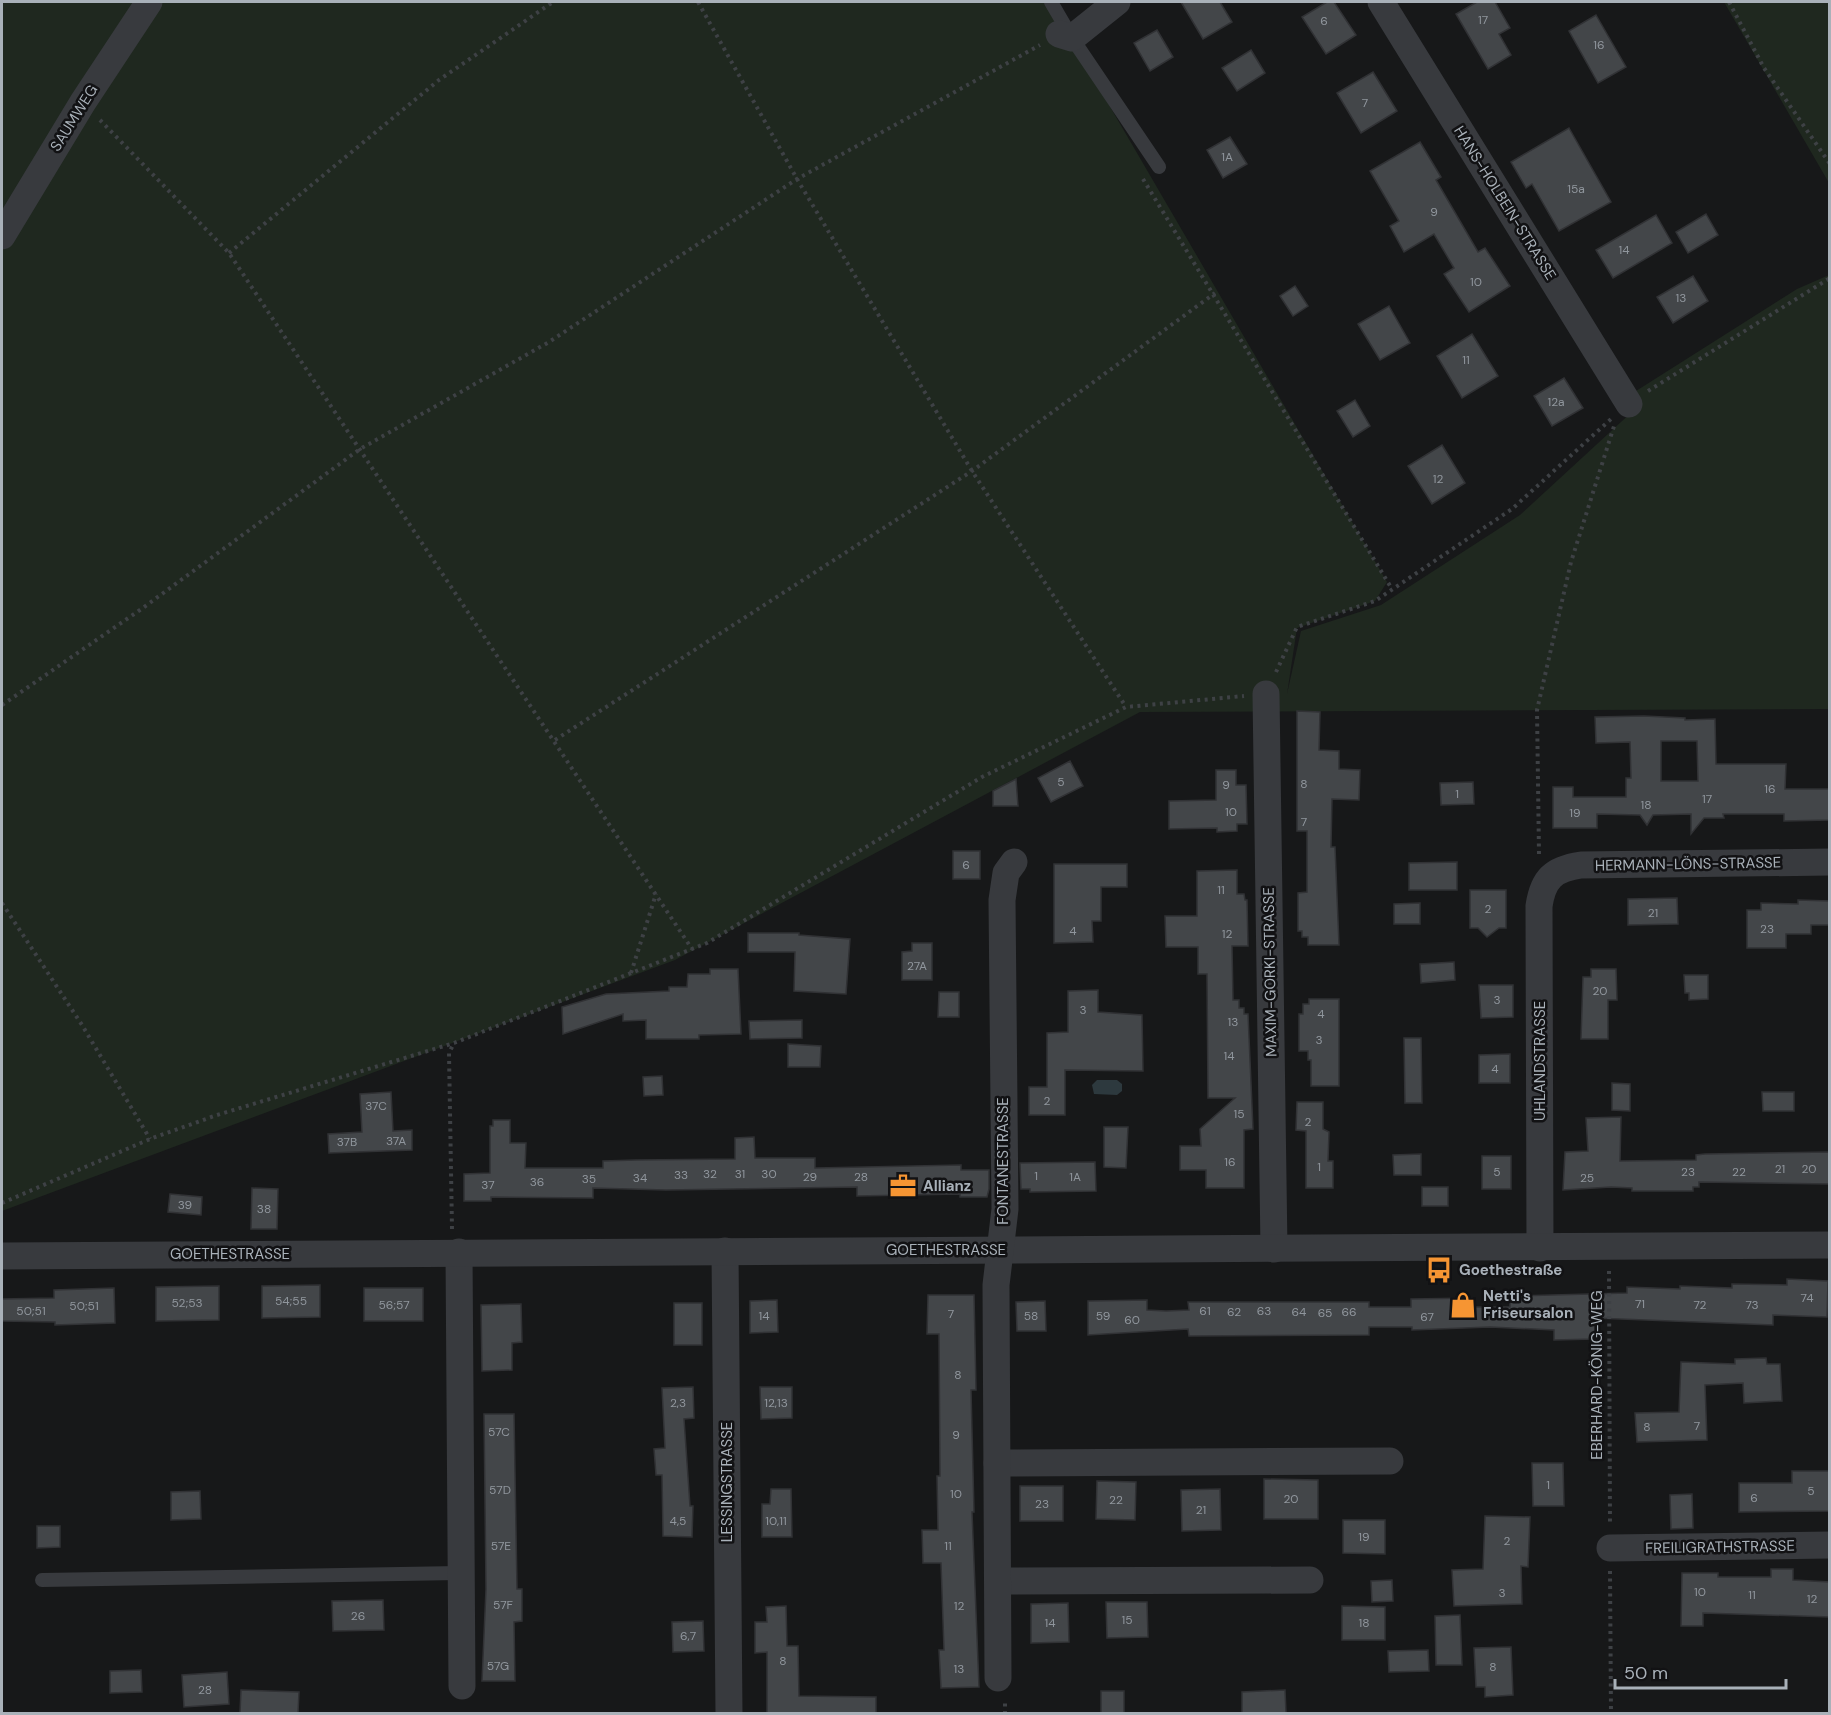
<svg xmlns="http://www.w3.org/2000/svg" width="1831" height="1715" font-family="'DM Sans',sans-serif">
<rect width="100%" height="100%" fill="#171819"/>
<g fill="#1f281f">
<polygon points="2,2 1049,2 1387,582 1375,601 1297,628 1287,694 1301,631 1381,605 1520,515 1634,410 1636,391 1797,289 1829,275 1829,709 1140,712 675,960 2,1211"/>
<polygon points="1724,2 1829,2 1829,183"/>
</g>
<polygon fill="#2d393e" points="1097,1080 1117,1080 1122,1084 1122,1091 1117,1095 1094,1094 1092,1085"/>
<g fill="#434649" stroke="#313235" stroke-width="1.5" fill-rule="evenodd">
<polygon points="1181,2 1220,2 1232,22 1203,39"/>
<polygon points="1327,2 1334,2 1356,35 1326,54 1302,17"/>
<polygon points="1477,2 1495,2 1510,28 1499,34 1511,55 1488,69 1456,14"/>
<polygon points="1596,15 1626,67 1598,83 1569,31"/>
<polygon points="1157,30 1173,57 1150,71 1134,43"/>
<polygon points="1251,50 1265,73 1237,91 1222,68"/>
<polygon points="1373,72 1397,111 1361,133 1337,93"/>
<polygon points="1569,128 1611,202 1559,231 1532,184 1526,188 1511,162"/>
<polygon points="1230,137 1247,164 1223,178 1207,150"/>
<polygon points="1420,142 1441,177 1436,180 1478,252 1485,248 1510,286 1469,312 1444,274 1454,268 1434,234 1404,252 1390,226 1399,221 1370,171"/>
<polygon points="1706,214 1718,235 1688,253 1676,232"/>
<polygon points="1656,215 1672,243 1613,278 1596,250"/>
<polygon points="1693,276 1708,301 1673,323 1657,297"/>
<polygon points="1295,286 1308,306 1293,316 1280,296"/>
<polygon points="1389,306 1410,343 1380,360 1358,324"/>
<polygon points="1472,334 1498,376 1462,398 1437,356"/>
<polygon points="1564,378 1583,408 1552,426 1534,396"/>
<polygon points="1355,400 1370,426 1353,437 1337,411"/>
<polygon points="1442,445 1465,483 1432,504 1408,466"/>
<polygon points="1297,711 1320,712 1319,750 1339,751 1339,769 1360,770 1359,800 1332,799 1331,847 1335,847 1339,945 1308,945 1308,937 1302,937 1302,931 1298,931 1298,893 1307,892 1307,831 1297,831"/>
<path d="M1644,716L1685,718V720L1715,719L1716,764H1786L1785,789H1830V820L1784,821V814H1723L1724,818H1704L1691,834V814L1653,815L1647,825L1640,815L1597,814V828H1553V787H1573V797H1626V778H1631L1630,742L1596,743L1595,717ZM1661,741H1697L1698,781H1661Z"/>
<polygon points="1070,761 1083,786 1051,802 1038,778"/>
<polygon points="1216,770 1236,770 1236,785 1246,785 1247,824 1237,824 1237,831 1217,832 1217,828 1169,829 1169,801 1216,800"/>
<polygon points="1016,779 1018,806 993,806 993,791"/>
<polygon points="1473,782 1474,804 1441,805 1440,783"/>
<rect x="953" y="851" width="27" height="28"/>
<polygon points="1457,862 1457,890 1409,890 1409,863"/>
<polygon points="1054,864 1127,864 1127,887 1101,887 1101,921 1092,921 1093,942 1054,943"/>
<polygon points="1237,870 1237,894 1244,894 1245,900 1247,900 1248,946 1232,946 1233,1000 1239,1000 1239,1008 1244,1008 1244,1014 1248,1014 1253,1129 1244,1130 1244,1188 1206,1188 1206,1170 1180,1170 1180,1146 1201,1146 1200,1129 1235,1098 1208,1098 1207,974 1198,974 1198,947 1166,947 1165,916 1197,916 1197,871"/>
<polygon points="1470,890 1506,890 1506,928 1499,928 1487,937 1478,928 1470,928"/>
<polygon points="1677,898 1678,924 1628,925 1628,899"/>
<polygon points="1798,900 1830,901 1830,925 1811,925 1811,934 1786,934 1786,948 1747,948 1747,910 1761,910 1761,903 1798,904"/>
<polygon points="1420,903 1420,924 1394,924 1394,904"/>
<polygon points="748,933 799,933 799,935 850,939 846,994 794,991 795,952 748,952"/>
<polygon points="912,943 932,943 932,980 902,980 902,952 912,951"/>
<polygon points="1454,962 1455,980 1421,983 1420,964"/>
<polygon points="710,969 738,969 741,1034 699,1035 699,1039 646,1039 646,1020 623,1021 623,1014 563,1034 562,1007 606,994 669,991 669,987 687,987 688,974 710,974"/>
<polygon points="1591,969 1616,969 1617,1000 1608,1000 1608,1039 1581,1039 1583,977 1591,977"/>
<polygon points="1684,975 1708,975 1708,999 1689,1000 1689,993 1685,993"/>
<polygon points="1479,985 1513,985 1513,1017 1481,1018"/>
<polygon points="1098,990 1098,1012 1142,1015 1143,1071 1065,1070 1065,1115 1029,1115 1029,1087 1047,1087 1047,1033 1068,1032 1068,991"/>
<polygon points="939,992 959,992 959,1017 938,1017"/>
<polygon points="1309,999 1339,999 1339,1086 1311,1086 1311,1060 1308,1060 1308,1051 1299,1051 1299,1014 1303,1014 1303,1004 1309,1004"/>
<polygon points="802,1020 802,1038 750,1039 749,1021"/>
<polygon points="1404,1038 1421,1038 1422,1103 1405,1103"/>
<polygon points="788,1044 821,1046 820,1067 788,1067"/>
<polygon points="1510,1054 1510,1083 1479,1083 1479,1055"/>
<polygon points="662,1076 663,1095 644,1096 643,1077"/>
<polygon points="1612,1083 1630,1084 1630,1111 1612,1110"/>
<polygon points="391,1092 393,1131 412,1130 412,1150 329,1153 328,1134 362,1132 360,1094"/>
<polygon points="1762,1092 1794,1092 1794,1111 1763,1111"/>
<polygon points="1297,1102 1323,1102 1323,1129 1329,1132 1328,1161 1333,1161 1333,1188 1306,1188 1306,1131 1296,1130"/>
<polygon points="1621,1117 1620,1161 1696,1160 1696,1155 1705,1154 1830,1152 1830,1184 1699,1182 1699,1187 1693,1187 1693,1191 1632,1191 1632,1188 1611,1187 1563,1190 1565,1152 1588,1151 1586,1118"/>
<polygon points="493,1120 510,1120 510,1143 526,1143 525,1168 603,1168 603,1161 636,1160 735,1159 735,1138 754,1137 755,1158 815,1158 815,1168 961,1165 961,1170 989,1170 989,1189 987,1197 960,1197 960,1194 857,1196 857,1187 666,1190 593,1188 593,1198 491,1197 491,1201 464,1201 464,1174 490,1173 490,1126 493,1126"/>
<polygon points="1104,1127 1128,1127 1126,1168 1104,1167"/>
<polygon points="1421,1154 1421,1175 1394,1175 1393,1155"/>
<rect x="1482" y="1156" width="29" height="33"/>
<polygon points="1095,1162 1096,1191 1030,1192 1030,1189 1021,1189 1020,1163"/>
<rect x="1422" y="1187" width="26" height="19"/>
<polygon points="252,1188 278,1189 277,1229 251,1229"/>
<polygon points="170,1194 202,1197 201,1215 168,1212"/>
<polygon points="1787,1279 1828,1281 1827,1317 1773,1315 1773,1325 1595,1318 1595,1339 1554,1340 1554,1330 1490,1327 1412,1330 1412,1327 1369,1327 1369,1335 1189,1336 1188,1329 1088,1335 1088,1301 1147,1300 1147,1310 1166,1311 1189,1310 1188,1302 1369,1302 1369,1307 1411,1307 1411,1299 1472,1298 1472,1307 1510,1307 1510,1296 1627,1293 1627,1287 1680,1289 1680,1286 1732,1288 1732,1284 1787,1285"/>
<polygon points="320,1285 320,1317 262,1318 262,1286"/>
<polygon points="219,1286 219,1320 156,1321 156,1287"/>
<polygon points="114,1288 115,1323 55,1325 55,1322 2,1321 2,1299 54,1298 54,1290"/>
<rect x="364" y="1288" width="59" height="33"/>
<polygon points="928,1295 974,1295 976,1390 971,1390 974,1512 972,1512 979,1687 941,1688 939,1650 944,1650 941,1563 923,1563 922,1530 938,1530 937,1476 940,1476 939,1334 927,1334"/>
<polygon points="777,1300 778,1332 750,1333 750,1301"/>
<polygon points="1045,1301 1046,1331 1017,1331 1016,1302"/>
<rect x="674" y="1303" width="28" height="42"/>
<polygon points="521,1304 522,1342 512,1343 512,1370 482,1371 481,1305"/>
<polygon points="1766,1358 1767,1364 1780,1364 1782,1401 1744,1403 1743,1383 1705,1385 1707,1440 1637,1442 1635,1413 1679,1412 1681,1362 1735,1364 1735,1359"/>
<polygon points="693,1387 694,1418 684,1419 690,1506 693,1506 692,1537 663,1536 662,1475 656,1475 654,1449 665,1448 662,1388"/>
<polygon points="760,1387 792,1387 792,1418 761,1419"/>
<polygon points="484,1414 514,1414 517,1589 522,1589 522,1621 514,1622 515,1681 482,1681 486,1589"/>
<polygon points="1532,1463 1563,1463 1564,1506 1533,1506"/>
<polygon points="1792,1471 1830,1471 1830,1511 1739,1512 1739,1483 1792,1483"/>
<polygon points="1264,1479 1318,1480 1318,1519 1264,1519"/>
<polygon points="1097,1481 1136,1482 1135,1520 1096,1519"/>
<rect x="1020" y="1486" width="43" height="35"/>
<polygon points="771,1489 791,1489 792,1537 762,1537 762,1504 770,1504"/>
<polygon points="1220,1489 1221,1530 1182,1531 1181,1490"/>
<polygon points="200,1491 201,1519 171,1520 171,1492"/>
<polygon points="1692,1494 1693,1528 1671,1529 1670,1495"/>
<polygon points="1485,1516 1530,1517 1528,1567 1521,1566 1522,1604 1454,1606 1452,1570 1483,1569"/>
<polygon points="1343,1520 1385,1520 1385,1554 1343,1553"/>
<polygon points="37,1526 60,1526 60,1547 37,1548"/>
<polygon points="1771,1569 1793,1569 1793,1580 1830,1582 1830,1617 1703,1613 1703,1626 1681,1626 1682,1573 1718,1573 1718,1577 1771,1577"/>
<polygon points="1392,1580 1393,1601 1372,1602 1371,1581"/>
<polygon points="383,1600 384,1630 333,1631 332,1601"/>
<polygon points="1106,1602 1147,1602 1148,1637 1107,1638"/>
<polygon points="1068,1603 1069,1642 1031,1643 1031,1604"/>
<polygon points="786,1606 787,1646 798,1646 799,1696 876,1697 876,1713 767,1713 767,1652 755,1653 755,1622 767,1622 766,1607"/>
<polygon points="1342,1606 1385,1607 1385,1640 1342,1640"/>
<polygon points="1460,1615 1462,1665 1436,1665 1435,1616"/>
<polygon points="703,1621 704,1651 673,1652 672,1622"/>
<polygon points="1511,1647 1513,1695 1485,1697 1485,1687 1476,1687 1474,1648"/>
<polygon points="1428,1650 1429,1671 1389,1672 1388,1651"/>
<polygon points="141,1670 142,1692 110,1693 110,1671"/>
<polygon points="227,1672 229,1704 184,1707 182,1675"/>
<polygon points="241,1690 299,1692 298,1713 240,1713"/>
<polygon points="1285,1690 1286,1713 1242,1713 1242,1692"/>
<rect x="1101" y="1691" width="23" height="22"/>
</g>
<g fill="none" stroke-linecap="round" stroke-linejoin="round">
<g stroke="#3e4145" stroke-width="4" stroke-dasharray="3 4.5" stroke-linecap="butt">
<polyline points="698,2 797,179 972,471 1126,707"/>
<polyline points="1729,2 1764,68 1830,164"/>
<polyline points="100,120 229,253 692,949"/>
<polyline points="1143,179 1392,589"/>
<polyline points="229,253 439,80 553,2"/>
<polyline points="1648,391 1830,278"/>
<polyline points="1276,672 1297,627 1375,601 1512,509 1611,419"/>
<polyline points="2,705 140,610 360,449 549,342 797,179 1040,45"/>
<polyline points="555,740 972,471 1215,293"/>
<polyline points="1539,854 1537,710 1571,562 1615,423"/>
<polyline points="2,903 82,1025 150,1139"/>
<polyline points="631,973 656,894"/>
<polyline points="2,1203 150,1139 217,1115 454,1043 707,943 982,777 1126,707 1244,696"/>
<polyline points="452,1229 449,1053 454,1043"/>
<polyline points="1609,1271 1610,1524"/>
<polyline points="1610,1571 1611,1714"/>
<polyline points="1005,1714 1005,1701"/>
</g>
<g stroke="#383a3e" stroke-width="14">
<polyline points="1051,2 1072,38 1159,167"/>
<polyline points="42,1580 459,1573"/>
</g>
<g stroke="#383a3e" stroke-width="27">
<polyline points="1381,2 1629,404"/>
<polyline points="1059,34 1072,38 1117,2"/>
<polyline points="2,236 83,102 149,2"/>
<polyline points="1266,694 1274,1249"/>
<path d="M1540,1248L1539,906C1543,879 1553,869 1581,865L1830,862"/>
<polyline points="725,1251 729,1714"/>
<polyline points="459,1252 462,1686"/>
<polyline points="2,1256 1830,1245"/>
<polyline points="997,1463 1390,1461"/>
<polyline points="1610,1548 1830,1545"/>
<polyline points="998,1581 1310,1580"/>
<polyline points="998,1678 996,1285 1005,1209 1002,900 1006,873 1014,862"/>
</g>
</g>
<defs>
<g id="office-bare" transform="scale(2.07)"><path d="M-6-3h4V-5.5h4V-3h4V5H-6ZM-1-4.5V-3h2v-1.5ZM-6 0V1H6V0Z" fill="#f69533" stroke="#121214" stroke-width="2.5" paint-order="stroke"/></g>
<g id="bus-bare" transform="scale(2.07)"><path d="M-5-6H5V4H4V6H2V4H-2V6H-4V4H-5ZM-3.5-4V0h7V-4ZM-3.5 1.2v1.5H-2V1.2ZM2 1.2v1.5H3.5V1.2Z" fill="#f69533" stroke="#121214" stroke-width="2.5" paint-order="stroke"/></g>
<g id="shop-bare" transform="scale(2.07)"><path d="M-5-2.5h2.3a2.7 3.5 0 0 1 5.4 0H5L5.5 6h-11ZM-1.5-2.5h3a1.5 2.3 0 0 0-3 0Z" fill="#f69533" stroke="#121214" stroke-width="2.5" paint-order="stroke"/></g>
</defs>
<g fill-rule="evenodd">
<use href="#office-bare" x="903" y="1186"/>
<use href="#bus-bare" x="1439" y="1270"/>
<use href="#shop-bare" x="1463" y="1305"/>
</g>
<g text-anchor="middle" stroke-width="5" stroke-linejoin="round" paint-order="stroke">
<g font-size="12" fill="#90969d">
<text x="1483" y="24">17</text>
<text x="1324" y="25">6</text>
<text x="1599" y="49">16</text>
<text x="1365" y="107">7</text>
<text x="1227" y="161">1A</text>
<text x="1576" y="193">15a</text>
<text x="1434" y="216">9</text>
<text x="1624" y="254">14</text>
<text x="1476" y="286">10</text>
<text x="1681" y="302">13</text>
<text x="1466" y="364">11</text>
<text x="1556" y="406">12a</text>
<text x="1438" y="483">12</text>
<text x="1061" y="786">5</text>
<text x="1304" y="788">8</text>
<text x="1226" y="789">9</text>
<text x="1770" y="793">16</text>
<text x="1457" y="798">1</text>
<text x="1707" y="803">17</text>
<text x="1646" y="809">18</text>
<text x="1231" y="816">10</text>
<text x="1575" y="817">19</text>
<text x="1304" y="826">7</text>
<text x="966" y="869">6</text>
<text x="1221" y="894">11</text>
<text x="1488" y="913">2</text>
<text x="1653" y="917">21</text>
<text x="1767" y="933">23</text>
<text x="1073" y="935">4</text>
<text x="1227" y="938">12</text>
<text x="917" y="970">27A</text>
<text x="1600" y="995">20</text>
<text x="1497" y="1004">3</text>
<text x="1083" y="1014">3</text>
<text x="1321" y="1018">4</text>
<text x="1233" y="1026">13</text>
<text x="1319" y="1044">3</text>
<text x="1229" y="1060">14</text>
<text x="1495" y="1073">4</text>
<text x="1047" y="1105">2</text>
<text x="376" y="1110">37C</text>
<text x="1239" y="1118">15</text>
<text x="1308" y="1126">2</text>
<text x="396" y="1145">37A</text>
<text x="347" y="1146">37B</text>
<text x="1230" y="1166">16</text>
<text x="1319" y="1171">1</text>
<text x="1780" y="1173">21</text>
<text x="1809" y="1173">20</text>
<text x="1497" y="1176">5</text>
<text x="1688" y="1176">23</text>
<text x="1739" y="1176">22</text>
<text x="710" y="1178">32</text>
<text x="740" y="1178">31</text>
<text x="769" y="1178">30</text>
<text x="681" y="1179">33</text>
<text x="1036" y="1180">1</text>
<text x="810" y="1181">29</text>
<text x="861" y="1181">28</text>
<text x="1075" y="1181">1A</text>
<text x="640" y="1182">34</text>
<text x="1587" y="1182">25</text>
<text x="589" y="1183">35</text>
<text x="537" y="1186">36</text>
<text x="488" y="1189">37</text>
<text x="185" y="1209">39</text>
<text x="264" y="1213">38</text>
<text x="1807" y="1302">74</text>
<text x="291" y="1305">54;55</text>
<text x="187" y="1307">52;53</text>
<text x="1640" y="1308">71</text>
<text x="394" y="1309">56;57</text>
<text x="1700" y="1309">72</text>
<text x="1752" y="1309">73</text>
<text x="84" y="1310">50;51</text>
<text x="31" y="1315">50;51</text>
<text x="1205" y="1315">61</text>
<text x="1264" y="1315">63</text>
<text x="1234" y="1316">62</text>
<text x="1299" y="1316">64</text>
<text x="1349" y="1316">66</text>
<text x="1325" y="1317">65</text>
<text x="951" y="1318">7</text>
<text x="764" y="1320">14</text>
<text x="1031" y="1320">58</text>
<text x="1103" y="1320">59</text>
<text x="1427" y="1321">67</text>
<text x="1132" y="1324">60</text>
<text x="958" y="1379">8</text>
<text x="678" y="1407">2,3</text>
<text x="776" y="1407">12,13</text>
<text x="1697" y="1430">7</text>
<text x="1647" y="1431">8</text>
<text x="499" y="1436">57C</text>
<text x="956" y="1439">9</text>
<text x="1548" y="1489">1</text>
<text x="500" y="1494">57D</text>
<text x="1811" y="1495">5</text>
<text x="956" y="1498">10</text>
<text x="1754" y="1502">6</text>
<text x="1291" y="1503">20</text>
<text x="1116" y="1504">22</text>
<text x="1042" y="1508">23</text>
<text x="1201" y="1514">21</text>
<text x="678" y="1525">4,5</text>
<text x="776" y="1525">10,11</text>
<text x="1364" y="1541">19</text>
<text x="1507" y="1545">2</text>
<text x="501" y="1550">57E</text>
<text x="948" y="1550">11</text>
<text x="1700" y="1596">10</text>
<text x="1502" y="1597">3</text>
<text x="1752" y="1599">11</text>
<text x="1812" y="1603">12</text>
<text x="503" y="1609">57F</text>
<text x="959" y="1610">12</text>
<text x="358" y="1620">26</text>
<text x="1127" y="1624">15</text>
<text x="1050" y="1627">14</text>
<text x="1364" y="1627">18</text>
<text x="688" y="1640">6,7</text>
<text x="783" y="1665">8</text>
<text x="498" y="1670">57G</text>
<text x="1493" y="1671">8</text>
<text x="959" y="1673">13</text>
<text x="205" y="1694">28</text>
</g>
<g font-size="15" fill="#a9b1b9" stroke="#121214">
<text transform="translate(74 118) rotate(-58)" y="5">SAUMWEG</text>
<text transform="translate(1505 203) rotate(58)" y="5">HANS-HOLBEIN-STRASSE</text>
<text transform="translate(1688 864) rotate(-1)" y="5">HERMANN-LÖNS-STRASSE</text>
<text transform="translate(1270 972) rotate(-91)" y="5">MAXIM-GORKI-STRASSE</text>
<text transform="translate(1540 1061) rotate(-90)" y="5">UHLANDSTRASSE</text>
<text transform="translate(1003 1161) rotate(-90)" y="5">FONTANESTRASSE</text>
<text x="946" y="1255">GOETHESTRASSE</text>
<text x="230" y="1259">GOETHESTRASSE</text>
<text transform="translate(1597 1375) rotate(-90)" y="5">EBERHARD-KÖNIG-WEG</text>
<text transform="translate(727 1482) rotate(-90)" y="5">LESSINGSTRASSE</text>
<text transform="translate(1720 1547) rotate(-1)" y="5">FREILIGRATHSTRASSE</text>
</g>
<g font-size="15" font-weight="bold" fill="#a9b1b9" stroke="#121214" text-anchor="start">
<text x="923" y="1191">Allianz</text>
<text x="1459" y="1275">Goethestraße</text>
<text x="1483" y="1301">Netti's<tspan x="1483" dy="17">Friseursalon</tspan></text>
</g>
</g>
<rect width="1831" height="1715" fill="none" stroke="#a9b1b9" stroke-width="6"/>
<path d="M1615 1679v9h171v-9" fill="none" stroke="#a9b1b9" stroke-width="3"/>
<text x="1624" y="1679" font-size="18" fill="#a9b1b9" stroke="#121214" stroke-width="4.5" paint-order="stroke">50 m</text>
</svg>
